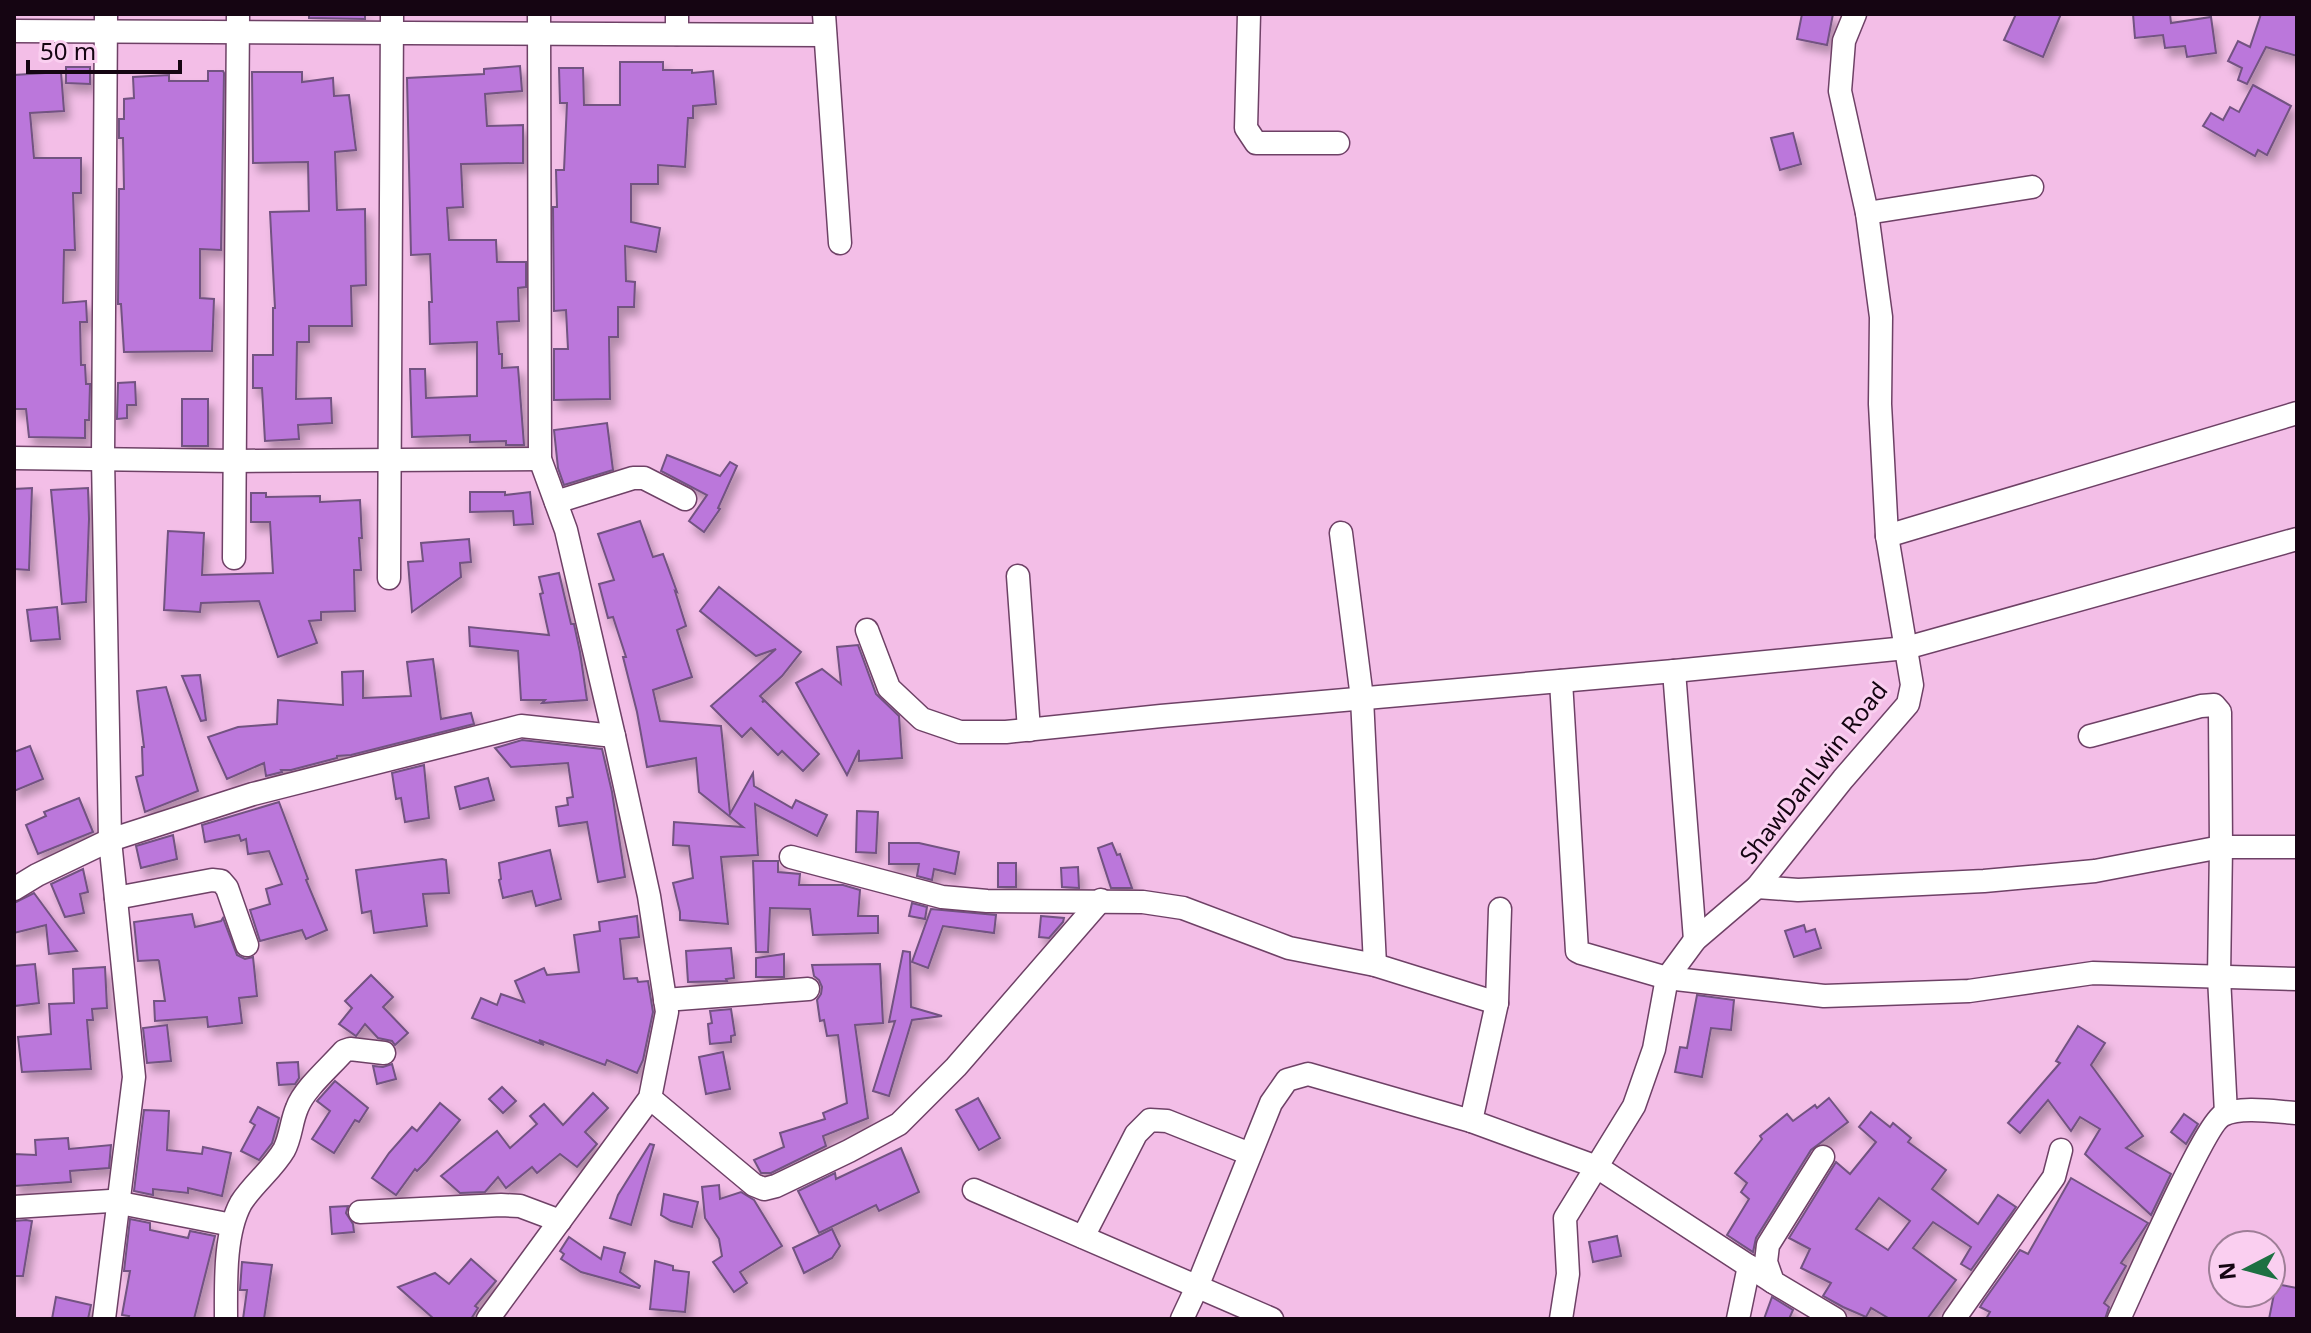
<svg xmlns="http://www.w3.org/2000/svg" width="2311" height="1333" font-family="'Noto Sans',sans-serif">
<defs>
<filter id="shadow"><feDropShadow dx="5" dy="8" stdDeviation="4" flood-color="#0004"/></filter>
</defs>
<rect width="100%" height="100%" fill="#f3bee7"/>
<g fill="#bb77db" stroke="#725281" stroke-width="2" fill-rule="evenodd" filter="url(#shadow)">
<polygon points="309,14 365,14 365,19 309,18"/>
<polygon points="1802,14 1833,14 1827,45 1797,39"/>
<polygon points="2016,14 2061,14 2043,57 2004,40"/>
<polygon points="2133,14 2170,14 2171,23 2211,17 2216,53 2187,57 2185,46 2165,48 2163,35 2135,38"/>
<polygon points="2261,14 2297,14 2297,56 2266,47 2247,84 2238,80 2242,68 2228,61 2238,41 2250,47"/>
<polygon points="620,62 663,62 663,70 692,70 692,73 713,71 716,104 693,106 693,118 688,118 685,167 658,165 658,184 631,184 631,222 660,228 656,252 625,246 626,281 635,282 634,307 618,307 618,337 609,337 610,399 554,400 554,349 568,349 566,310 554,311 553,207 557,207 556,170 564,170 567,103 560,103 559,68 583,68 584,105 620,105"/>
<polygon points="520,66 522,91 485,94 487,126 523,125 523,163 461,164 463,207 447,208 449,240 496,240 497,262 526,262 526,287 518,288 519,321 497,322 499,354 502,354 502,368 518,367 524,445 506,445 506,441 470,442 470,435 412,437 410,369 425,369 426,398 477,396 477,342 430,344 429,302 432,302 430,254 411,255 407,78 484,74 484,69"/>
<polygon points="66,67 90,67 90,84 66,83"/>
<polygon points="208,71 223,71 224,73 221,250 200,249 200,298 214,299 212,351 124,352 121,304 118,304 119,189 124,189 123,138 119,138 119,119 124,119 124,99 134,98 133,77 169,75 169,81 208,81"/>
<polygon points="61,72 64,111 30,113 34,158 81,158 81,193 73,193 75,250 64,250 63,303 86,301 87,322 80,322 81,365 85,365 86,384 90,384 89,420 85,420 85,438 29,437 26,409 14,409 14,75"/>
<polygon points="252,72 302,72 302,82 333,78 334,96 349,95 356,150 335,152 337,210 365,209 366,285 351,286 352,326 309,326 309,342 297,342 296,399 331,398 332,423 298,425 299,439 265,441 262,388 253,388 253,355 273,355 273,308 275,308 270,212 309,211 308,162 253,163"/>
<polygon points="2253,85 2291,106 2267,155 2258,150 2255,156 2203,126 2211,113 2223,120 2230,107 2239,112"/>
<polygon points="1793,133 1801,164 1780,170 1771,138"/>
<polygon points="135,382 136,405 127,405 127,418 117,419 118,383"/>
<rect x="182" y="399" width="26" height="47"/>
<polygon points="607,423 613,470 564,485 558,468 554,430"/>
<polygon points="667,455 720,476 730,462 737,466 718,508 720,509 704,532 689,521 707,495 661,471"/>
<polygon points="32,488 29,570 14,569 14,489"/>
<polygon points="88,488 89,519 86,602 62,604 51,490"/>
<polygon points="470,492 505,492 505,495 530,492 533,524 514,525 513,511 470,512"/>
<polygon points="251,493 266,493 266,497 320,496 320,502 360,500 362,538 359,538 361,570 354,570 355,611 321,612 321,620 309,621 317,643 278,657 259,601 201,603 200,612 164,610 168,531 204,533 202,575 273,573 270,522 251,522"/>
<polygon points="640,521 653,557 663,554 677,592 675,591 686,626 677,630 692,677 653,690 660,721 721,726 730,814 753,773 754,786 792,808 796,800 827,815 817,836 755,804 758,855 721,857 728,924 680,920 680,912 673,883 693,878 689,846 673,845 674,822 743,827 699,792 696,758 647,767 637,712 623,657 626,657 613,617 608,618 599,584 614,580 598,534"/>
<polygon points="469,539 471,562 460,563 461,577 412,612 408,562 423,561 421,543"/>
<polygon points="559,573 571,624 574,624 580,652 587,700 542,703 545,700 521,700 518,651 470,646 469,627 549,635 540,594 543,593 539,577"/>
<polygon points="719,587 801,652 782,676 760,696 764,700 762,702 765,701 819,754 803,771 782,751 778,755 751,728 742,737 711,706 776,649 756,656 700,611"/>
<polygon points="57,607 60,639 31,641 27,610"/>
<polygon points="858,645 876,694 899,716 902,758 859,761 859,750 847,775 796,683 822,669 841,684 837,647"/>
<polygon points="433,659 441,719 471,713 474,724 351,755 337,756 337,758 291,770 281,770 282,772 266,776 264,763 227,779 208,737 238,727 277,724 278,700 343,705 342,672 363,671 363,698 411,696 407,662"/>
<polygon points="200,675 206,720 201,721 182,676"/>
<polygon points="166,687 198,791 145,812 136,777 143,775 142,747 144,747 137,691"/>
<polygon points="522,740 602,749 612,792 625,877 598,882 587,822 559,826 556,807 568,805 567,798 573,797 568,763 511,767 495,748"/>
<polygon points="30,746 43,779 14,791 14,752"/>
<polygon points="424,765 429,818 405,822 401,798 396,799 392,773"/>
<polygon points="488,778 494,800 460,809 455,787"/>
<polygon points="79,798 93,832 38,854 26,825 46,816 44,812"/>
<polygon points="279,802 308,879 306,880 327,930 306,939 302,930 260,941 250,910 270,904 266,889 282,884 269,851 248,854 246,839 241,841 239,835 205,842 202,825"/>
<polygon points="857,811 878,812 876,853 856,852"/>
<polygon points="173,835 177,859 141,868 136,846"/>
<polygon points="889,843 919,843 959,852 955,874 934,869 932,880 917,876 919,864 889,864"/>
<polygon points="1112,843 1117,855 1120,854 1132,888 1111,888 1098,848"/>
<polygon points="550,850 561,899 536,906 532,891 503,898 499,880 501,879 499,863"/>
<polygon points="442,859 446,860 449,893 423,894 427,926 374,933 371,911 362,913 356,870"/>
<polygon points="753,861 778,861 778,872 800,874 799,885 843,885 860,890 858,916 878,916 878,933 813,935 810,909 770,908 768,952 756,952"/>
<rect x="998" y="863" width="18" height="24"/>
<polygon points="1078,867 1079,888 1062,887 1061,868"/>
<polygon points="83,869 88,892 80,894 84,913 65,917 51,884"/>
<polygon points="34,893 56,923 77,951 49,954 46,925 14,933 14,903"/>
<polygon points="912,903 927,907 925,919 909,916"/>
<polygon points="931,909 996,915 994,933 943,926 928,968 912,962"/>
<polygon points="192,914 195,927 221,921 223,918 237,955 245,959 253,957 257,996 239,998 242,1023 208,1027 207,1017 155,1021 154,1001 165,1001 159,961 158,960 138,961 134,922"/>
<polygon points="637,916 639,937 620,939 624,979 637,978 638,982 648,981 653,1012 643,1060 637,1073 607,1060 605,1065 539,1040 544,1045 472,1018 481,998 497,1005 501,994 524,1002 515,981 544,968 547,975 579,972 574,935 600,931 599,922"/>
<polygon points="1041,916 1064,918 1063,922 1049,938 1039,937"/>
<polygon points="1804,925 1806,932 1815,929 1821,948 1794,957 1785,931"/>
<polygon points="731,948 734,978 726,979 727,981 688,982 686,951"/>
<polygon points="903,951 910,952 911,1007 942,1016 912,1020 889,1096 873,1091 895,1021 889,1022"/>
<polygon points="784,954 784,977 756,977 756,958"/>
<polygon points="35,964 39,1003 14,1006 14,966"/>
<polygon points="880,964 883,1023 855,1025 868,1118 823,1136 826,1146 771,1173 761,1173 754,1160 784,1147 780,1133 825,1119 823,1113 847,1103 838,1035 827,1036 824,1020 820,1021 817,1000 821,994 822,987 819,980 814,976 812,965"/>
<polygon points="105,967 107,1008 92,1009 93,1020 87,1020 91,1069 22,1072 18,1037 51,1034 49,1004 74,1003 73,969"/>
<polygon points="371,975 393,997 383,1007 408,1033 395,1045 392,1041 378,1038 365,1024 356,1036 339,1024 352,1008 345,1001"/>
<polygon points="1697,995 1734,1000 1731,1030 1711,1028 1702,1077 1675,1072 1680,1047 1687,1048"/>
<polygon points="731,1009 735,1035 731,1036 731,1042 710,1044 708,1024 712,1023 710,1011"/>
<polygon points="167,1025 171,1061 147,1063 143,1028"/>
<polygon points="2078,1026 2105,1043 2091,1065 2143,1136 2126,1148 2171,1174 2151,1215 2085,1154 2100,1129 2080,1117 2071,1131 2048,1100 2020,1133 2008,1123 2060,1063 2056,1061"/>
<polygon points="723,1052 730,1089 706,1094 699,1057"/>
<polygon points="298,1062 299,1078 295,1084 279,1085 277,1063"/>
<polygon points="392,1064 396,1079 377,1084 373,1066 383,1067"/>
<polygon points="335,1081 368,1108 359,1122 355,1120 334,1153 312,1139 330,1111 317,1101"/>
<polygon points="502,1087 516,1101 503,1113 489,1099"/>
<polygon points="593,1093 608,1108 585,1132 597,1144 577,1167 560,1154 537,1173 532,1167 506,1188 498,1177 485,1192 460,1193 441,1176 497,1131 510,1148 537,1124 530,1116 544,1104 563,1125"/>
<polygon points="978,1098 1000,1138 979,1150 956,1110"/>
<polygon points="1829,1098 1848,1122 1811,1150 1756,1238 1753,1252 1727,1235 1749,1199 1741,1192 1747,1183 1735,1173 1762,1139 1760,1136 1787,1114 1793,1121 1815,1105 1817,1108"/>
<polygon points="440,1103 460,1120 426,1162 417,1171 415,1169 396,1195 372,1178 389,1153 412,1127 417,1131"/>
<polygon points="258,1107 279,1118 272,1143 259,1160 241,1151 255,1125 250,1122"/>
<polygon points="144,1110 169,1111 167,1150 202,1154 203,1147 231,1153 222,1196 188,1188 188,1193 153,1189 153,1195 134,1191"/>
<path d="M1871,1112L1890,1127L1893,1123L1911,1138L1908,1142L1946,1170L1932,1189L1978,1224L1998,1195L2016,1207L1971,1270L1961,1264L1971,1247L1933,1222L1913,1248L1956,1280L1927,1319H1890L1871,1308L1866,1317L1843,1307L1823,1296L1831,1283L1801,1268L1810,1249L1789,1238L1836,1162L1850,1174L1876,1142L1859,1127ZM1879,1198L1910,1221L1888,1250L1856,1229Z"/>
<polygon points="2184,1114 2198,1124 2186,1144 2171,1132"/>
<polygon points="68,1138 69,1149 111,1145 109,1168 70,1171 71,1182 14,1186 14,1154 36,1155 35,1140"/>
<polygon points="650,1144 654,1145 631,1225 610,1218 618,1195"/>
<polygon points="901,1148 919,1192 879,1211 876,1205 819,1233 798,1191 835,1173 836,1179"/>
<polygon points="2071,1178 2148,1223 2121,1263 2126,1266 2104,1303 2109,1307 2105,1319 1986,1319 1990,1312 1980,1307 1983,1302 2020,1250 2028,1254"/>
<polygon points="719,1185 720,1199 741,1192 754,1200 782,1246 740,1272 747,1283 734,1292 713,1262 722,1256 719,1239 705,1218 702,1187"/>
<polygon points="664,1194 698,1202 692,1227 671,1221 661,1215"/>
<polygon points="348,1206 346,1213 353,1224 354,1232 332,1234 330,1207"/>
<polygon points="130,1219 150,1223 150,1230 188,1238 190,1231 215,1236 194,1319 128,1319 129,1316 122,1315 130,1271 124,1271"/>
<polygon points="26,1220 32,1221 23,1276 14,1276 14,1221"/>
<polygon points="832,1229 840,1246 832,1258 804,1273 793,1248"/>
<polygon points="1617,1236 1621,1256 1593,1262 1589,1242"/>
<polygon points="569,1237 601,1259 604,1247 625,1253 620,1272 640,1286 639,1288 581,1272 561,1259 564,1254 560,1251"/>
<polygon points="471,1259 496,1281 475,1306 478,1308 471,1319 434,1319 398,1287 435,1273 449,1284"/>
<polygon points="655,1261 673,1266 673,1270 689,1272 685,1312 650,1309"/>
<polygon points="242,1262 272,1265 264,1319 243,1319 247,1290 240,1290"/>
<polygon points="2276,1284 2297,1288 2297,1319 2269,1319"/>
<polygon points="56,1297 91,1305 88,1319 52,1319"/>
<polygon points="1772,1297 1793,1310 1789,1319 1764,1319"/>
</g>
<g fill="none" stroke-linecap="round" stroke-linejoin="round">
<g stroke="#6e4166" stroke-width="25">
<g id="minor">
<polyline points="677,14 677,34"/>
<polyline points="824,14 840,243"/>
<polyline points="1249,14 1246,128 1256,143 1338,143"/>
<polyline points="14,31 825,35"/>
<polyline points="1867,213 2032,187"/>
<polyline points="14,458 235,461 540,459"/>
<polyline points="556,502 633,478 644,478 685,499"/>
<polyline points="1341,533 1362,698 1375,965"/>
<polyline points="1887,536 2297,413"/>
<polyline points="234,558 238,14"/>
<polyline points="1018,576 1029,730"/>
<polyline points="389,578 392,14"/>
<polyline points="867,630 889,688 922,719 960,732 1006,732 1161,716 1674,671 1906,648 2297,539"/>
<polyline points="1674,671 1695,940"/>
<polyline points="1561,681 1577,951 1581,953 1667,978 1824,996 1969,991 2093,973 2297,979"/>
<polyline points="2090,736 2201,706 2214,705 2220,712 2221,847 2219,977 2226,1113"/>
<polyline points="791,857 942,897 987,901 1143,902 1183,908 1289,948 1375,965 1497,1003"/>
<polyline points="1757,887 1798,890 1984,881 2095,871 2221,847 2297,847"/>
<polyline points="14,889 37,875 110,840 253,794 521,726 614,736"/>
<polyline points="116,898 212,880 221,881 227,888 247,945"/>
<polyline points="1500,909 1497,1003 1471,1121 1597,1167 1773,1282"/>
<polyline points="665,1000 808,989"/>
<polyline points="650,1098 754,1185 764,1189 776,1186 849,1151 899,1124 956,1067 1101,900"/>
<polyline points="1823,1157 1768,1245 1766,1262 1773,1282 1835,1319"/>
<polyline points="974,1190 1272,1319"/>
<polyline points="14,1207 110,1201 232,1225"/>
<polyline points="360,1212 501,1205 520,1206 560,1221"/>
<polyline points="1083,1237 1136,1134 1150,1120 1167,1121 1250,1154"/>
<polyline points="104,1319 134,1077 110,840 103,458 106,14"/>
<path d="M226,1319C226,1284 224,1234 241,1203C253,1184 273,1169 284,1150C291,1137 291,1122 297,1108C304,1089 330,1067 344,1051L350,1049L384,1053"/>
<polyline points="488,1319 650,1098 667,1012 649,896 614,736 566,530 540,459 539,14"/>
<polyline points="1182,1319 1197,1287 1271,1103 1287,1080 1308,1074 1471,1121"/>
<polyline points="1561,1319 1568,1274 1565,1218 1634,1106 1654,1049 1667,978 1695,940 1757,887 1843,779 1908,704 1912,685 1887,536 1880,404 1881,317 1867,213 1840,91 1844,41 1855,14"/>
<polyline points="1738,1319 1749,1266"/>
<polyline points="1954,1319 2054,1177 2061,1150"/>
<path d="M2119,1319C2133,1289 2205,1124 2223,1115C2241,1106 2277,1112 2297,1113"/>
</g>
</g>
<use href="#minor" stroke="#fff" stroke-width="22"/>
</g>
<g text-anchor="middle" stroke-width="6" stroke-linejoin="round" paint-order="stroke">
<g font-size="24" fill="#150512" stroke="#facff0">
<text transform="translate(1814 773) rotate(-52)" y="8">ShawDanLwin Road</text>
</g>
</g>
<rect width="2311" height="1333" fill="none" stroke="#150512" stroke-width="32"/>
<g transform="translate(2247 1269) rotate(264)"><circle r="38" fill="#facff0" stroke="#9e7e97" stroke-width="2"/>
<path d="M0-6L14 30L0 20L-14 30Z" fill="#1d7042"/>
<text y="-12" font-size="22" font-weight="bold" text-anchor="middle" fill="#150512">N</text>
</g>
<path d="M28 60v12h152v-12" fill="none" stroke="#150512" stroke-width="4"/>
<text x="40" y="60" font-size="24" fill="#150512" stroke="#facff0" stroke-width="6" paint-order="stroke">50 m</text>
</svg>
